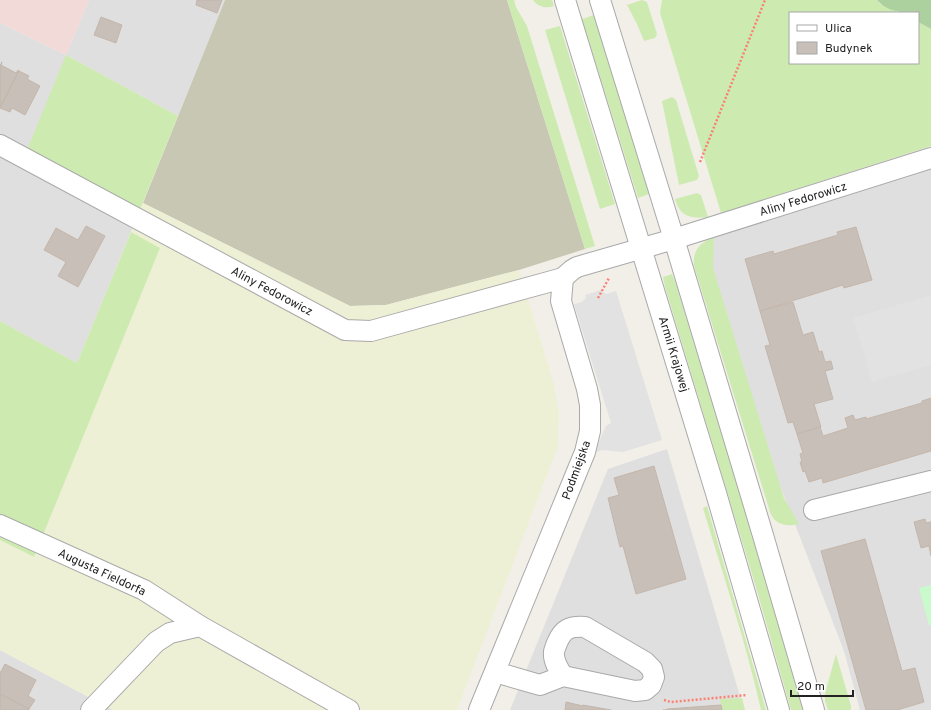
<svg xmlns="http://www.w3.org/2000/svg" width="931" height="710" font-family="Overpass,sans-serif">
<rect width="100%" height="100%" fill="#f2efe9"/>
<g fill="#e0dfdf">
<polygon points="89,0 225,0 178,116 66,55 139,212 77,363 0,321 0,23 66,55"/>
<polygon points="931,168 931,710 860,710 844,651 694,263 715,236"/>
<polygon points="667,449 744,710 510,710 608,469"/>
<polygon points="0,650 113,710 0,710"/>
</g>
<polygon fill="#f2dad9" points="0,0 89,0 66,55 0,23"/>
<polygon fill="#c7c7b4" points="225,0 507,0 585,249 519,270 386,305 350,306 143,203"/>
<polygon fill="#eef0d5" points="143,203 350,306 386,305 519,270 553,381 559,413 558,446 457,710 113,710 0,650 0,540 33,557 160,248 131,232"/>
<g fill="#cdebb0">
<polygon points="507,0 514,0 516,7 527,26 595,246 585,249"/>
<path d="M533,0H552L554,6C546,9 538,7 533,0Z"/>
<polygon points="642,0 647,2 657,34 655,38 644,41 637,24 627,5"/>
<polygon points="662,0 877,0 880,4 899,13 790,13 790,63 918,63 918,22 931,29 931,146 721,213 660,13"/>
<polygon points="594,15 649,194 638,198 582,19"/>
<polygon points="560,26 615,204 600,209 545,30"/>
<polygon points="66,55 178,116 139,212 27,150"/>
<polygon points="672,97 676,100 699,176 697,180 679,185 662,101"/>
<path d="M697,193L701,195L708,217C691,219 680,217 675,199Z"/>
<polygon points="131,232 160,248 34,557 0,540 0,321 77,363"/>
<path d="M714,237L713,268L784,498L799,524C786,527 775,525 770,512L694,266C692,250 701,242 714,237Z"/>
<polygon points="672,274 676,284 749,524 803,710 791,710 755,584 665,287 663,277"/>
<path d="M707,506L766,710H761C746,642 723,575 703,508Z"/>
<polygon points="836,654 851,706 851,710 828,710 825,701 825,693"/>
<polygon points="742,698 745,710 722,710 720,699"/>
</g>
<path fill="#add19e" d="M877,0H931V29L918,22V13C903,13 887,12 877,0Z"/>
<polygon fill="#c8facc" points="931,585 931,625 929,625 919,588"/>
<g fill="#e2e2e2">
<polygon points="601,290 604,293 607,294 616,291 662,440 623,452 602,450 594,453 606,426 611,423 574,304 582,302 586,298 585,295"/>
<polygon points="931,295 931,365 872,382 853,318"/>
</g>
<g fill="#c7bfb8" stroke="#c4b6ab">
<polygon points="197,0 222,0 217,13 196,5"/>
<polygon points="101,17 122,25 116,43 94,35"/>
<polygon points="2,62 1,65 16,73 18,70 19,71 0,107 0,66"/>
<polygon points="19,71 29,76 27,79 40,86 25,115 12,108 10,112 0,108"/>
<polygon points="86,226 105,236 78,287 58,276 66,262 44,250 56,228 78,240"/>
<polygon points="856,227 872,280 844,288 843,285 760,311 745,259 773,251 774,254 838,235 837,232"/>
<polygon points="793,302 803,335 813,332 819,352 822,351 825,362 831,361 833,369 825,371 833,399 814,404 821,427 797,434 793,422 788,423 765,346 770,345 760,311"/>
<polygon points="931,398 931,451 823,483 822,478 809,482 805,471 803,472 800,462 802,462 800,454 803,453 797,434 820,427 823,436 848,428 845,418 853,415 855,420 866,417 866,419 922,403 922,401"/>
<polygon points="654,466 686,579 636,594 623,546 620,547 608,498 619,495 614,478"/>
<polygon points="925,519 926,523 931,522 931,556 929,546 921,548 914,522"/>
<polygon points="865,539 902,671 915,668 924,702 897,710 866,710 821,551"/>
<polygon points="5,664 36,680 28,696 35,700 29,709 0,694 0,673"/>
<polygon points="0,694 29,709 29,710 0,710"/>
<polygon points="566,702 583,706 583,705 611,710 565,710"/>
<polygon points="721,705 722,710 663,710 667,710 667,709"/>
</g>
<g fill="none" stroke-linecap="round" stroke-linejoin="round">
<g stroke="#a9a9a9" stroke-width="22">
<g id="minor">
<polyline points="565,0 716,493 779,710"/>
<polyline points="600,0 674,239 762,532 814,710"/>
<polyline points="0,145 345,330 371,331 563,278"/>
<polyline points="814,510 931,481"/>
<polyline points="0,525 144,590 200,626 349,710"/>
<path d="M495,672L540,685L563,676L635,691L645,690L651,685L654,677L652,669L645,662L585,627C569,626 563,629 557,643C556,646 554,650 554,652C553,661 559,670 563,676"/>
<polyline points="91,710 156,642 170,633 200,626"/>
<polyline points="479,710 585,452 590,431 590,405 587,389 561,301 563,278 572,270 577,267 674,239 931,158"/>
</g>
</g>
<g stroke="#fa8072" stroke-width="2.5" stroke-dasharray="2 2" stroke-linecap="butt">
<polyline points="700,162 765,0"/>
<polyline points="598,298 609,278"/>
<polyline points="664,700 671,702 747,695"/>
</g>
<use href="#minor" stroke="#fff" stroke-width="20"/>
</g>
<g text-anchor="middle" stroke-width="3" stroke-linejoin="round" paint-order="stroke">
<g font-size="12" fill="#222" stroke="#fff">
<text transform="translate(803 199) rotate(-17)" y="4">Aliny Fedorowicz</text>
<text transform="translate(272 291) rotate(28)" y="4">Aliny Fedorowicz</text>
<text transform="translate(674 354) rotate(73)" y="4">Armii Krajowej</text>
<text transform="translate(576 470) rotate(-70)" y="4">Podmiejska</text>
<text transform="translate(102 572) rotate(25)" y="4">Augusta Fieldorfa</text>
</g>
</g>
<rect x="789" y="12" width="130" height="52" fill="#ffffff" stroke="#a7a7a7"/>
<rect x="797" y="25" width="20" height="6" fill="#ffffff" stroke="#a7a7a7"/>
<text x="825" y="32" font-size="12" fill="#222222">Ulica</text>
<rect x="797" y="42" width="20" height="12" fill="#c7bfb8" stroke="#a7a7a7"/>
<text x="825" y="52" font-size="12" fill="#222222">Budynek</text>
<path d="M791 690v6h62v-6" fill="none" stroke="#222222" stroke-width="2"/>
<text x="797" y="690" font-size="12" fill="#222222" stroke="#ffffff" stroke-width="3" paint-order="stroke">20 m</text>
</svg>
